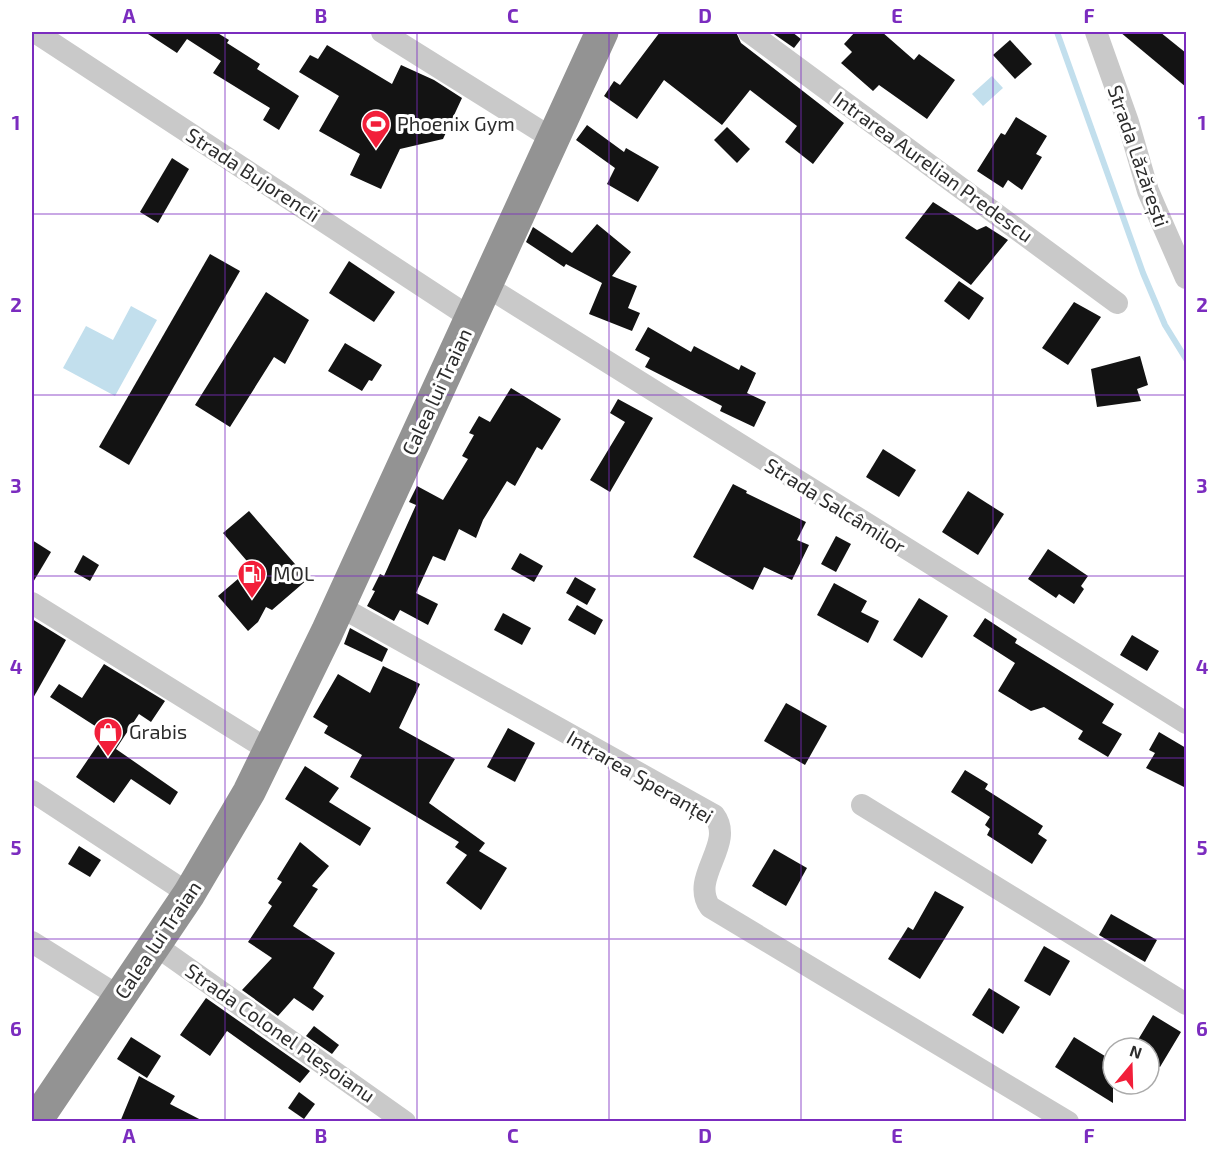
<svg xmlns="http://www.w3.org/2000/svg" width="1218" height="1153" font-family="'Exo 2',sans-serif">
<rect width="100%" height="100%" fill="#fff"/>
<g fill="#c2dfed">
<polygon points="992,76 1003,88 983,106 972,94"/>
<polygon points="131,306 157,320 115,396 63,368 86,326 113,340"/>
</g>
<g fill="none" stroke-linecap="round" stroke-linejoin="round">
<polyline stroke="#c2dfed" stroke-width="6" points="1057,32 1143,273 1165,325 1186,359"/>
</g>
<g fill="#131313">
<polygon points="145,32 216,32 229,40 227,43 260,64 257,69 299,96 279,130 263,120 270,108 213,73 221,61 187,39 177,53"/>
<polygon points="660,32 736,32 741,43 844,123 813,164 785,142 797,126 750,90 722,125 664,80 637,119 604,96 614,81 620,85"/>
<polygon points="771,32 792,32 801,39 794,48"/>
<polygon points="855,32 882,32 914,60 919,54 955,80 927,119 879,85 873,91 841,63 852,52 844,44"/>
<polygon points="1120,32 1160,32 1186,53 1186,87"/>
<polygon points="1010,40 1032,64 1015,79 993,55"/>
<polygon points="327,45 392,84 401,65 434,80 462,98 443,139 400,149 381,189 350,175 360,154 319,131 339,96 299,72 310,55 318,59"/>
<polygon points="1016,117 1047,136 1036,154 1042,157 1022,190 1008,180 1003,188 977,171 1001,133 1005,135"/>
<polygon points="587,125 624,152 626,148 659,167 638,202 607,184 615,168 576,140"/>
<polygon points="727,127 750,149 737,163 714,140"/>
<polygon points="172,158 189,169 158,223 140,212"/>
<polygon points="933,202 977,230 986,226 1008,240 971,285 905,238"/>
<polygon points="597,224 631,252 612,276 637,286 628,308 640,313 632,331 589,314 602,283 566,264 564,267 526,242 533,227 572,253"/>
<polygon points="210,254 240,271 129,465 99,447"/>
<polygon points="349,261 395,292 374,322 329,293"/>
<polygon points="959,281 984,298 969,320 944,301"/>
<polygon points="266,292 309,320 285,364 274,357 230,427 195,405"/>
<polygon points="1074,302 1101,317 1068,365 1042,348"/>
<polygon points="648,327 691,352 694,346 739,370 741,365 756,373 747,393 766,402 754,427 720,411 722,406 645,367 650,358 635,350"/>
<polygon points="345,343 382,365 372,381 369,380 362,391 328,371"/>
<polygon points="1140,356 1148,385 1137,389 1141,401 1097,407 1091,369"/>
<polygon points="511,388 561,419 542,450 537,447 515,486 507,481 483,520 476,538 459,529 445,561 433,556 416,593 438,604 428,625 400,610 394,621 367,606 375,591 372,590 380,574 384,576 416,505 409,502 417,486 443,500 468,459 462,456 474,435 469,433 479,416 490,422"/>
<polygon points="618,399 653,418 610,492 590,480 625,422 610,413"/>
<polygon points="883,449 916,470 899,497 866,477"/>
<polygon points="733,484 747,491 746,493 806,522 797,540 809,545 792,580 764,567 753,590 693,557"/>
<polygon points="968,491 1004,514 978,555 942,532"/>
<polygon points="249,511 308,579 272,610 266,607 258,622 248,631 218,596 252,567 223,533"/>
<polygon points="836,536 851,544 836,572 821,564"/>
<polygon points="32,540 51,552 32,584"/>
<polygon points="1048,549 1088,576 1081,586 1084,589 1074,604 1059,594 1056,598 1028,579"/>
<polygon points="520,553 543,566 534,582 511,569"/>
<polygon points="83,555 99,565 90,581 74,572"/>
<polygon points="575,577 596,589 587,605 566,593"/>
<polygon points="834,583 867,601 861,612 879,621 868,643 817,615"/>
<polygon points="919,598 948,616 922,658 893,640"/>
<polygon points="577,605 603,620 595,635 568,620"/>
<polygon points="503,613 531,628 522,645 494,630"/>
<polygon points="985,618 1017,639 1015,643 1114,704 1102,723 1122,734 1108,757 1078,739 1083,731 1044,707 1031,711 998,691 1015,663 973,636"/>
<polygon points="32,619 66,640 32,700"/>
<polygon points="350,628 388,649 382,662 344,644"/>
<polygon points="1132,635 1159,651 1147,671 1120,655"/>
<polygon points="104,664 165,701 151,722 139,714 116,749 178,792 170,805 131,779 114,803 76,777 106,733 50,697 59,684 82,698"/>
<polygon points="383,666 420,684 399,728 455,759 429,803 485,843 479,851 507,868 481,910 446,883 467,855 455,847 459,842 350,777 362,755 324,733 328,726 313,717 338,674 370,693"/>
<polygon points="786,703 827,726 805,765 764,741"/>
<polygon points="508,728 535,743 515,782 487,767"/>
<polygon points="1159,732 1186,748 1186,788 1146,768 1155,753 1149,750"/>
<polygon points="305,766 339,788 329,802 371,828 360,846 285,799"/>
<polygon points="965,770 988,784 985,789 1043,826 1038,834 1047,840 1032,864 987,835 990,829 985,825 990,817 951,792"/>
<polygon points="300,842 329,866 312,886 318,889 293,926 335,953 313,988 324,996 313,1011 294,998 278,1016 242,990 272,958 248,942 272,906 268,903 282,882 277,879"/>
<polygon points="79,846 101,860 90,877 68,864"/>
<polygon points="774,849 807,868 786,906 752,886"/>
<polygon points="935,891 964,907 920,979 888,959 908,927 913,930"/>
<polygon points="1111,914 1157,940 1145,962 1099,935"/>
<polygon points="1044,946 1070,961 1050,996 1024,981"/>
<polygon points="989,988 1020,1007 1003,1034 972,1015"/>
<polygon points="206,998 310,1071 300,1083 227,1031 210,1056 180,1035"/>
<polygon points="1153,1015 1181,1032 1160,1067 1149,1061 1149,1048 1133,1048"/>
<polygon points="314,1026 339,1045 332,1054 306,1036"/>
<polygon points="131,1037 161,1056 147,1078 117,1059"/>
<polygon points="1074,1037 1113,1061 1113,1103 1055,1067"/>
<polygon points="139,1076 175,1096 170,1104 205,1122 120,1122"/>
<polygon points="299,1092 315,1104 304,1119 288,1108"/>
</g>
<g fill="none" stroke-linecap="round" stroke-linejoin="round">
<g stroke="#c9c9c9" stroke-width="22">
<polyline points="35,32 471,318"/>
<polyline points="382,32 553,139"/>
<polyline points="749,32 1117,303"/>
<polyline points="1096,32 1128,122 1148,191 1186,278"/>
<polyline points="486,286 1186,723"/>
<polyline points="32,603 270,751"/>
<path d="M339,606L714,815C736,844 689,877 710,907L1068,1122"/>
<polyline points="32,791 189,894"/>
<polyline points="862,805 1186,1004"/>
<polyline points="32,942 120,997"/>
<polyline points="155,945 405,1122"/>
</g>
<polyline stroke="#939393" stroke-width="33" points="35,1122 189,894 249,792 327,632 602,32"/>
</g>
<path fill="none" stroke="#7b2cbf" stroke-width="1.5" stroke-opacity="0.55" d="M225,32V1122M417,32V1122M609,32V1122M801,32V1122M993,32V1122M32,214H1186M32,395H1186M32,576H1186M32,758H1186M32,939H1186"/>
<defs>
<g id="stadium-pin" transform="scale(1.5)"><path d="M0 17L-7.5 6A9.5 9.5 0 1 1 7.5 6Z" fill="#f21f3a" stroke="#fff"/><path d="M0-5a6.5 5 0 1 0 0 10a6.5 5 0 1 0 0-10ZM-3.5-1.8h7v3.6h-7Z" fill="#fff"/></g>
<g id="fuel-pin" transform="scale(1.5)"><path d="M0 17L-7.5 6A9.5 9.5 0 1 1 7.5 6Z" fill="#f21f3a" stroke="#fff"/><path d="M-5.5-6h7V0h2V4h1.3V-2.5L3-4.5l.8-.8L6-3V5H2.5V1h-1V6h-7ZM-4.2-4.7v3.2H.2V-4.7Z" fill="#fff"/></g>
<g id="shop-pin" transform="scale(1.5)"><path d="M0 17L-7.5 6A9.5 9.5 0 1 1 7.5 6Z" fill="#f21f3a" stroke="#fff"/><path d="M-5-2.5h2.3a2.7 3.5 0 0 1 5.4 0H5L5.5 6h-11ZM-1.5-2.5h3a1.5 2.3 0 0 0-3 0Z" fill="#fff"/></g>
</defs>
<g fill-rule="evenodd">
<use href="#stadium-pin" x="376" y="124"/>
<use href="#fuel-pin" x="252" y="574"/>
<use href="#shop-pin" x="108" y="732"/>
</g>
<g text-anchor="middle" stroke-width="6" stroke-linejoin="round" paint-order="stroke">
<g font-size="20" fill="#2c2c2c" stroke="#fff" text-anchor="start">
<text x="397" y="131">Phoenix Gym</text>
<text x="273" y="581">MOL</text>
<text x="129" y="739">Grabis</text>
</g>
<g font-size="20" fill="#2c2c2c" stroke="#fff">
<text transform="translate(1138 156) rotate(71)" y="7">Strada Lăzărești</text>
<text transform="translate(933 167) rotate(36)" y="7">Intrarea Aurelian Predescu</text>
<text transform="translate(253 175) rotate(33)" y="7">Strada Bujorencii</text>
<text transform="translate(437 392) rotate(-65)" y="7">Calea lui Traian</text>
<text transform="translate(835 506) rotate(32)" y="7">Strada Salcâmilor</text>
<text transform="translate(640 777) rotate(30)" y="7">Intrarea Speranței</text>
<text transform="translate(158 940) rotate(-56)" y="7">Calea lui Traian</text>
<text transform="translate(280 1033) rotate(35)" y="7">Strada Colonel Pleșoianu</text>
</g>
</g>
<rect width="1218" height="1153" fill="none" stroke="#ffffff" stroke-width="66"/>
<g transform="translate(1131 1066) rotate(19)"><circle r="28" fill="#ffffff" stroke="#ababab" stroke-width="1.5"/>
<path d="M0-4.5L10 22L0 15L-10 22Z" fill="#f21f3a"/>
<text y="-9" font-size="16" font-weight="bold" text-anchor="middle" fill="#2c2c2c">N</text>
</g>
<rect x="33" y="33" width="1152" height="1087" fill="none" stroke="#7b2cbf" stroke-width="2"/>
<g font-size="20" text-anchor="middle" font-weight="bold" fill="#7b2cbf">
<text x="129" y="23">A</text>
<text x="321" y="23">B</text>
<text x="513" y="23">C</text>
<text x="705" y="23">D</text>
<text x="897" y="23">E</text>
<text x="1089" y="23">F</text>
<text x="16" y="130">1</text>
<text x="1202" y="130">1</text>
<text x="16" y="312">2</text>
<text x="1202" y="312">2</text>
<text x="16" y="493">3</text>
<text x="1202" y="493">3</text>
<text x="16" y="674">4</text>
<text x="1202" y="674">4</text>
<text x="16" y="855">5</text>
<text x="1202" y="855">5</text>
<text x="16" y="1036">6</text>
<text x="1202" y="1036">6</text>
<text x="129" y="1143">A</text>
<text x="321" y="1143">B</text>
<text x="513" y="1143">C</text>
<text x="705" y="1143">D</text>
<text x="897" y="1143">E</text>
<text x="1089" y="1143">F</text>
</g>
</svg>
